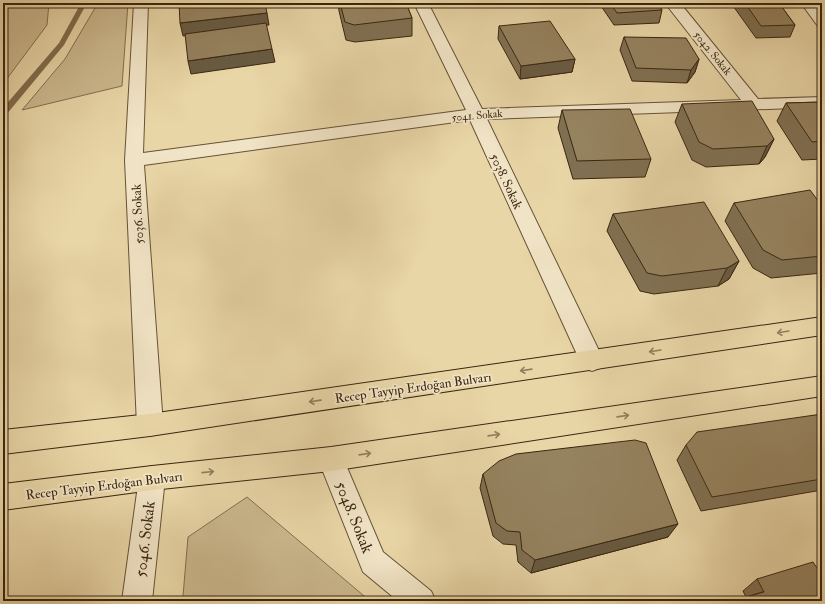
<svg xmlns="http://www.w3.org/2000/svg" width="825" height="604" font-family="'IM FELL Double Pica',serif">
<rect width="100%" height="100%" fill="#e9d6a7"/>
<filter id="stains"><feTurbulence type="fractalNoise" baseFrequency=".005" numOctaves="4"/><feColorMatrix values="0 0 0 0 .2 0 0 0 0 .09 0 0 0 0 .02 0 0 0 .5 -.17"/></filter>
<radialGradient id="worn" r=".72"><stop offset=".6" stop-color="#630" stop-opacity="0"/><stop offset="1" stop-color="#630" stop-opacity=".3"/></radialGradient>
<g fill="#cbb88d" stroke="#826f4e">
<polygon points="3,3 49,3 47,25 3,84"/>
<polygon points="96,3 128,3 122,86 22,110 65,59 95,8"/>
<polygon points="247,497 370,601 185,601 183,596 188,537"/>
</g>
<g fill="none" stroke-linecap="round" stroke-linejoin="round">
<polygon fill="#806c4c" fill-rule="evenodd" points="81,3 87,3 64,45 6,115 3,115 3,108 59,43"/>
<g stroke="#665236" stroke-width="2">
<g id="minor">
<polygon points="134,3 148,3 143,153 466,110 414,3 428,3 482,109 741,100 665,3 680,3 758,99 822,97 822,107 487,119 604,361 600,368 592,371 584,368 580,361 470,120 144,165 163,425 159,433 150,436 141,433 137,425 125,160"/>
<polygon points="801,3 815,3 822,12 822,26 817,25"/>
<polygon points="331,447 340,451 383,552 431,591 436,601 398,601 363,572 318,459 322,451"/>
<polygon points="152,466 161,469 165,478 152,601 122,601 139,478 143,469"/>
</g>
</g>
<g stroke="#3a2610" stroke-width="2">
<g id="major">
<polygon points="822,317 822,335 150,436 3,454 3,430 150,414"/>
<polygon points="822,376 822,396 331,471 152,490 3,510 3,484 152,466 331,447"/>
</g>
</g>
<use href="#minor" fill="#f1e4c6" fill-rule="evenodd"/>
<use href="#major" fill="#e9d6a7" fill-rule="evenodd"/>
</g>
<g fill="#807052" stroke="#3a2610">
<polygon points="338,3 406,3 412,18 412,36 355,42 346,40 339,11"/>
<polygon points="599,3 657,3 662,10 659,23 614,25"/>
<polygon points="731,3 779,3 795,25 790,37 756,38"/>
<polygon points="499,26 575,59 572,72 520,79 498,39"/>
<polygon points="624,37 699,59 695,72 687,83 632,81 620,50"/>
<polygon points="822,102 822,159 802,160 777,121 786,103"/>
<polygon points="682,104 774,139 765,157 759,164 706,167 692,160 675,122"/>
<polygon points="562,110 651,159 645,177 573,179 558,128"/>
<polygon points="734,203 822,206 822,273 771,278 753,268 725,221"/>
<polygon points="613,214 739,261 729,279 718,286 654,294 640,291 607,231"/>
<polygon points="822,414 822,490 701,511 677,460 686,445"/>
<polygon points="483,474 668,537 531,573 518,562 516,545 503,544 493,536 480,488"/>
<polygon points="821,574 746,597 743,591 757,579"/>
</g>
<g fill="#685b42" stroke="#3a2610">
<polygon points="267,13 269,25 183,36 180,23"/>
<polygon points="272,49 275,62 191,74 188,61"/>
<polygon points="575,59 572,72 520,79 521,66"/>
<polygon points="699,59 695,72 687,83 691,70"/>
<polygon points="774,139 765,157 759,164 767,146"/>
<polygon points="739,261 729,279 718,286 727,268"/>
<polygon points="678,524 668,537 531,573 535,560"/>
</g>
<g fill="#95825f" stroke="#3a2610">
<polygon points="179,3 265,3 267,13 180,23"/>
<polygon points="340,3 406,3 412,18 354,25 345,22"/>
<polygon points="610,3 657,3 662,10 617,13"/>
<polygon points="745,3 779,3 795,25 761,26"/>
<polygon points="550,21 575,59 521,66 499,26"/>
<polygon points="266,23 272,49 188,61 185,34"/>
<polygon points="624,37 686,38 699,59 691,70 636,68"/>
<polygon points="752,101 774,139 767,146 713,149 699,142 682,104"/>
<polygon points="822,102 822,141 812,142 786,103"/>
<polygon points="630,109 651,159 577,161 562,110"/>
<polygon points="810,190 822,206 822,256 782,260 763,250 734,203"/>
<polygon points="704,202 739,261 727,268 662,276 647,273 613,214"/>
<polygon points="822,414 822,479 712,497 686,445 697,432"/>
<polygon points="635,440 646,443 678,524 535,560 522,550 520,532 507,531 496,523 483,474 499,461 516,454"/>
<polygon points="813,562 821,574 822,574 822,601 732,601 764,592 757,579"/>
</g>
<defs><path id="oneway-shaft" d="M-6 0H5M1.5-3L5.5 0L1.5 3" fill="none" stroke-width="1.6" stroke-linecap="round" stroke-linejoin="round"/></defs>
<g stroke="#927e5c">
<use href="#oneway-shaft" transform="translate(783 332) rotate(171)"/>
<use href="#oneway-shaft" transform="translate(655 351) rotate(171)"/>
<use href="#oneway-shaft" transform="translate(526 370) rotate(172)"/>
<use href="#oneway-shaft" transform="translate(315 401) rotate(172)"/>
<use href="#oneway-shaft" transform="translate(623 416) rotate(-8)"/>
<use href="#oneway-shaft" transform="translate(494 435) rotate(-8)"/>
<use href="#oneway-shaft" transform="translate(365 454) rotate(-8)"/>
<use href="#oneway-shaft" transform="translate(208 472) rotate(-6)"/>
</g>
<g text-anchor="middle" stroke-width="3.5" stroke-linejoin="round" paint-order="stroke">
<g font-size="11" fill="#3a2610" stroke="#f1e4c6">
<text transform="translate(713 53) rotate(51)" y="4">5042. Sokak</text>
<text transform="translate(477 115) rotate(-5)" y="4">5041. Sokak</text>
</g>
<g font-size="13" fill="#3a2610" stroke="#f1e4c6">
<text transform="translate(507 181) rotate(65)" y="5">5038. Sokak</text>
<text transform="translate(137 214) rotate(-93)" y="5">5036. Sokak</text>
<text transform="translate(413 387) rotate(-8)" y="5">Recep Tayyip Erdoğan Bulvarı</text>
<text transform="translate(104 485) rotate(-7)" y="5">Recep Tayyip Erdoğan Bulvarı</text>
</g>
<g font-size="16" fill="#3a2610" stroke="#f1e4c6">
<text transform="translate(355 517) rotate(68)" y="6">5048. Sokak</text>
<text transform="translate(144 539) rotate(-83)" y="6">5046. Sokak</text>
</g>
</g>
<rect width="825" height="604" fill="none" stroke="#e9d6a7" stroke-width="16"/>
<rect x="4" y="4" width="817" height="596" fill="none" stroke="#3a2610" stroke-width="2"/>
<rect x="8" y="8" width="809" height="588" fill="none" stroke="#3a2610"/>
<rect width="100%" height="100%" filter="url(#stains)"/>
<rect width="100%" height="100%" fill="url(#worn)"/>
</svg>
